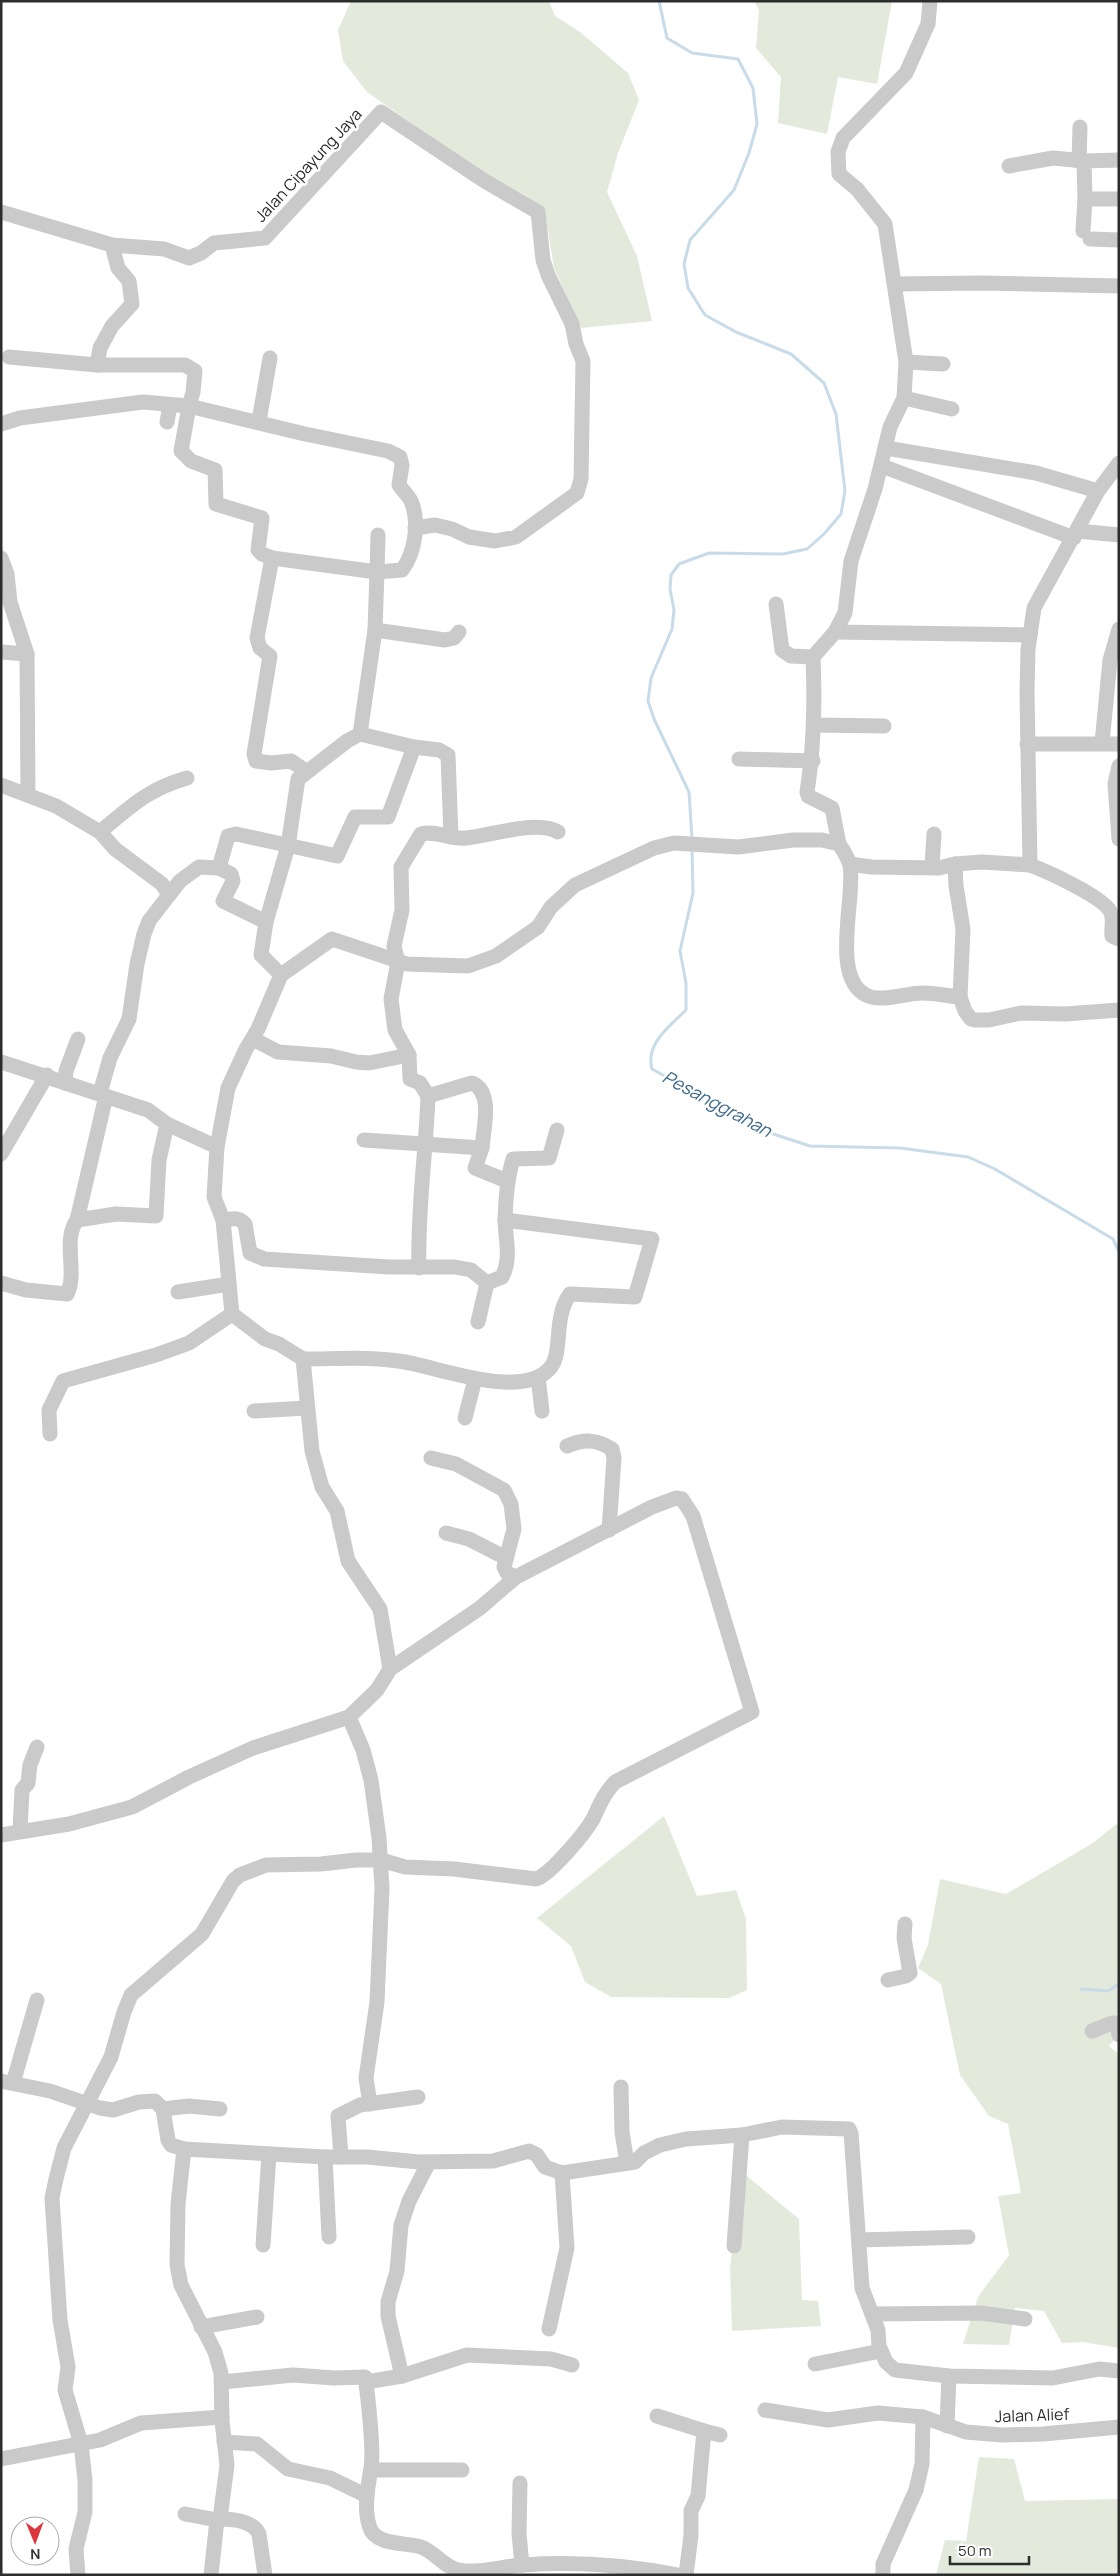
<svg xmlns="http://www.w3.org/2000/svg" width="1120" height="2576" font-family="Manrope,sans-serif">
<rect width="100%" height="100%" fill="#fff"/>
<g fill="#e3eadb">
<polygon points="351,1 549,1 555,16 580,32 628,73 639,100 618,153 607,192 637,256 652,321 581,328 554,268 546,219 527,196 484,174 367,92 343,61 338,30"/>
<polygon points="754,1 892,1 877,84 838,77 827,134 778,123 781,77 756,48 759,10"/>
<polygon points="664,1816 697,1896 736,1890 746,1919 747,1990 729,1998 611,1997 585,1982 571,1946 537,1918"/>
<polygon points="1119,1822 1119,2034 1109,2046 1119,2054 1119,2348 1083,2342 1062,2343 1044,2311 1015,2308 1009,2345 963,2344 978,2297 1009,2255 998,2196 1021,2193 1008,2124 989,2116 960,2075 941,1984 918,1968 928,1945 940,1879 1006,1894 1093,1843"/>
<polygon points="741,2171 799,2219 802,2300 818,2301 821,2326 732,2331 730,2268"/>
<polygon points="979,2457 1014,2459 1025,2501 1119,2499 1119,2575 936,2575 945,2540 966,2541"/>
</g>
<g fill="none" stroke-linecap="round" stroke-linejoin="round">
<g stroke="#c8dbe9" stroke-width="3">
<polyline points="659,1 667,38 692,53 738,59 753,88 757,124 749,153 734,190 690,240 684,264 688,288 705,315 736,332 791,354 824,383 836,414 845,491 841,514 824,534 807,549 783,554 709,553 679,564 671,575 670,589 674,610 672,629 651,678 648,701 654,719 689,792 692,839"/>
<path d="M692,848L693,893L680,951L686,983V1010C669,1027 645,1044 652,1069L764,1131L810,1146L900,1148L968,1157L995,1169L1113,1239L1119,1252"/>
<polyline points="1081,1989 1108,1991 1119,1984"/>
</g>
<g stroke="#cacaca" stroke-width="15">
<polyline points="1079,161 1080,127"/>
<polyline points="1009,166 1053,158 1084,161"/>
<polyline points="1085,199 1084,161 1119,160"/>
<polyline points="1,212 112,245 164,249 189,258 201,253 214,243 265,238 381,112 483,180 538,212 543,260 548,275 572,324 576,344 583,361 581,479 577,493 516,537 495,541 469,537 452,529 435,525 415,528"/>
<polyline points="1083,231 1085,199 1119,199"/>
<polyline points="1090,239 1119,240"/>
<polyline points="894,284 983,283 1119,286"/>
<path d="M9,357L97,365H185L195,371L193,392L189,406L305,434L388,451L400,457L402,465L399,485C402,490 409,496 411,501C420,522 415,553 402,570L377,572L375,630L360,734L347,741L298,779L288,846L266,922"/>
<polyline points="906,362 943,364"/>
<polyline points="97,365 100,348 112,326 132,304 129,281 118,268 112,245"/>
<polyline points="904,398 952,409"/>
<polyline points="259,421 270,358"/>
<polyline points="167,422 170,405"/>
<polyline points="1,424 20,418 143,402 189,406 181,451 191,461 215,470 216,504 262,518 258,550 262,554 272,558"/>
<polyline points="886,448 1036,473 1098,491"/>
<path d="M1119,463L1098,491L1034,608L1028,649L1027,693L1030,865C1046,871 1106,898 1111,913C1114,920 1111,929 1112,936L1119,939"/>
<polyline points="882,466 1074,538"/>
<polyline points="1078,531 1119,535"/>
<polyline points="1,558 7,574 10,602 27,654 28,795"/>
<polyline points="776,604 782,650 791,656 813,657"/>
<polyline points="375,630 445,640 454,638 459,632"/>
<polyline points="835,632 1030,635"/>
<polyline points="1,652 27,654"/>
<polyline points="814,725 884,726"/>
<polyline points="360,734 414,747 439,750 448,755 451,837"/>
<polyline points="1102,743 1110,660 1119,629"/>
<polyline points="1027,744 1119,744"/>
<polyline points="739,759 813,761"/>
<polyline points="1119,766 1115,784 1119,839"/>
<polyline points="306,771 291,761 271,763 256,761 254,754 270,656 260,648 257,638 272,558 377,572 378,535"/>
<polyline points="1,785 56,806 100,832 115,849 162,884 169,895 180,881 199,867 219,868 231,874 233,881 223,901 266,922 261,955 281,975"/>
<path d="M100,832C130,807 148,789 187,778"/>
<path d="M839,844L832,808L808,796L807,792C814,747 815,702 813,657L835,632L845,613L851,561L875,489L890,427L904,398L906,362L885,224L857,189L839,174L838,152L843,138L906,73L928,24L930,1"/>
<polyline points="850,864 871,867 939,868 955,864 982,862 1030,865"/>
<polyline points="955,864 956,886 963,929 960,997"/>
<polyline points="932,867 934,834"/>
<polyline points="219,868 228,836 236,834 337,856 355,817 388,817 414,747"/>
<polyline points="253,1039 278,1052 331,1056 356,1062 369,1063 409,1055"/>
<polyline points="1,1062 148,1110 167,1124 217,1147"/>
<polyline points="65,1083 66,1071 78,1039"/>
<polyline points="100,1093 110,1058 129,1019 137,964 144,934 149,921 169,895"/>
<polyline points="364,1140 482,1148 475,1168 507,1181"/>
<path d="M482,1148C483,1130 494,1092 472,1083L428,1096L420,1083L410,1079L409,1055L395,1030L391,999L398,962L394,946L402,910L401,867L421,834C436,830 451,840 466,838C489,836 539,819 558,832"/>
<polyline points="1,1154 47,1075"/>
<polyline points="77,1220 106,1096"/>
<path d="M223,1220C232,1219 238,1216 245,1224L250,1253L264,1259L389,1267H455L471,1270L487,1283L478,1322"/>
<path d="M419,1268C417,1211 426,1154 428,1096"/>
<path d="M1,1283L26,1290L67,1294C78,1273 62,1240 77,1220L116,1214L156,1216L159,1160L167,1124"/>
<path d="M487,1283L502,1277C512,1258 505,1239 505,1218C506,1198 507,1179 513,1159L549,1158L557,1130"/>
<polyline points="178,1292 229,1284"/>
<path d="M303,1359C337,1359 372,1356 405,1362C441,1368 524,1401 551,1367C563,1351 553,1317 570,1294L635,1297L652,1239L505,1220"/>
<polyline points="538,1377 542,1411"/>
<polyline points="254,1411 307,1408"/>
<polyline points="465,1418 475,1379"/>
<polyline points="50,1434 49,1410 63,1381 156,1355 189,1343 232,1314"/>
<path d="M567,1446C584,1439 596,1439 612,1449L614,1458L609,1530"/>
<polyline points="431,1458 456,1464 504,1490 511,1504 514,1529 504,1567 507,1573 516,1577"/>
<polyline points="446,1533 469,1539 506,1558"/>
<path d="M390,1669L380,1609L348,1561L337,1511L322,1487L312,1451L303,1359L279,1344L265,1339L232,1314L223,1220L214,1197L217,1147L228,1088L246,1049L258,1029L281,975L332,939L407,964L468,966L496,956L538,927L551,907L575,885L654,848L674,843L738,847L793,840H822L839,844C843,850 848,858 850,865C856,896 830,977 866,995C881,1003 906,993 922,993C935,993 948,996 960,997L965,1011L971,1019L975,1020H989L1021,1013L1065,1014L1119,1010"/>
<polyline points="349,1717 363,1750 371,1780 379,1838 382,1888 377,2002 366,2078 370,2104"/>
<polyline points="20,1831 22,1790 28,1783 30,1765 37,1747"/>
<path d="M1,1835L69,1824L132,1807L189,1777L253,1748L349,1717L377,1690L390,1669L480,1608L516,1577L652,1507L676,1498L682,1499L693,1516L752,1712L615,1782C604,1794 600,1804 593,1819C585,1833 551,1874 536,1879L454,1869L405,1867L381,1860H356L321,1864L266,1865L240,1875L233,1881L202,1934L131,1995L124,2012L111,2057L64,2148L56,2179L52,2198L60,2320L68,2367L65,2390L81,2444L85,2480V2512L76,2549L78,2575"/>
<polyline points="888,1980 906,1976 910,1973 904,1938 905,1924"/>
<polyline points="1092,2031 1112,2023 1117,2023 1119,2035"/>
<polyline points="1,2081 50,2091 100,2108 113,2110 139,2102 155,2101 163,2109 168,2140 171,2145 184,2149 325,2157 367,2157 419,2162 493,2161 529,2151 537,2155 545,2167 562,2173 635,2162 644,2153 660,2145 686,2139 742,2135 782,2127 849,2129 851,2133 862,2288 878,2330 879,2346 886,2362 895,2370 949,2376 1053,2378 1099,2369 1119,2371"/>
<polyline points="13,2083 37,2000"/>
<polyline points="621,2087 622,2132 627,2163"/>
<polyline points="163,2109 189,2106 220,2109"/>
<path d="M184,2149L178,2204L177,2265L181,2285L215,2352L221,2373L222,2421L227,2465L220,2519C235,2519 253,2521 259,2534L265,2575"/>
<polyline points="325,2157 329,2237"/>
<polyline points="341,2157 338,2116 360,2105 418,2097"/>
<polyline points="859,2240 968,2237"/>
<polyline points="263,2245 269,2154"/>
<polyline points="734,2246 742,2135"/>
<polyline points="872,2314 981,2313 1025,2319"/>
<polyline points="201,2327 257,2317"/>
<polyline points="549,2329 567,2248 562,2173"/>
<polyline points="815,2364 881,2351"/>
<polyline points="402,2376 388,2316 388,2302 397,2271 401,2225 409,2201 429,2162"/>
<path d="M222,2382L293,2375L334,2378L365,2377C368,2396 374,2451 371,2468C368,2488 363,2508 370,2528C377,2546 405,2542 421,2547C435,2552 445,2568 459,2570C480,2574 503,2566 523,2565C576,2561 626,2565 678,2575"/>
<polyline points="366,2382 402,2376 467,2355 551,2359 572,2365"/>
<polyline points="765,2410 828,2420 878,2413 923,2417 966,2432 1002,2435 1043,2434 1119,2427"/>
<polyline points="657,2416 704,2431"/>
<polyline points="947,2426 949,2376"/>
<polyline points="224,2442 257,2444 288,2469 330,2478 367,2496"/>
<polyline points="1,2459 100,2440 141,2423 222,2417"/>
<polyline points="371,2470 462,2470"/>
<polyline points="520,2483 519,2534 522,2565"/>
<polyline points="185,2514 217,2520 220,2519"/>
<polyline points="211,2575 217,2520"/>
<polyline points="686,2575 691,2535 691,2511 698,2496 704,2431 720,2435"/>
<polyline points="883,2575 883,2564 916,2490 922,2464 923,2417"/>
</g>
</g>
<g text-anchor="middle" stroke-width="5" stroke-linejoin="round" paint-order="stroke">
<g font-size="16" fill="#2d2d2d" stroke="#fff">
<text transform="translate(308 165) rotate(-47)" y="6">Jalan Cipayung Jaya</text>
<text transform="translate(1032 2415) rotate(-2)" y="6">Jalan Alief</text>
</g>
<g font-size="18" font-style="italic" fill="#3f6a8b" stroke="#fff">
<text transform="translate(717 1104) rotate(28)" y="6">Pesanggrahan</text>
</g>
</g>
<rect width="1120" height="2576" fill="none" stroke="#2d2d2d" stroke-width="5"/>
<g transform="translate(35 2541) rotate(179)"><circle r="24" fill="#ffffff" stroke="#ababab"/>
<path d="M0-4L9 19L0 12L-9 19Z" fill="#dc373c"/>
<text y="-8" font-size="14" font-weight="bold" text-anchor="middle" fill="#2d2d2d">N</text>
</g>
<path d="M950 2556v8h79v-8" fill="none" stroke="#2d2d2d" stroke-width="2.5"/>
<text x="958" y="2556" font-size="15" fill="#2d2d2d" stroke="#ffffff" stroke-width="4" paint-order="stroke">50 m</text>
</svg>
